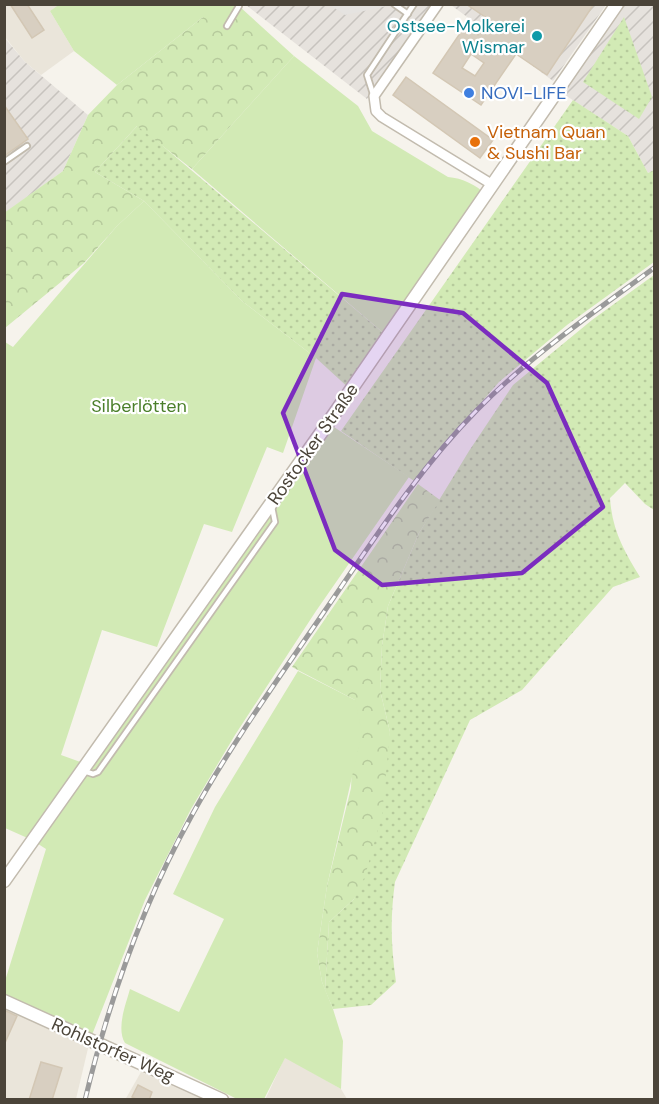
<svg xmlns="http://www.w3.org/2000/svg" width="659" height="1104" font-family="'DM Sans',sans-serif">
<defs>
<pattern id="industrial-furrows" width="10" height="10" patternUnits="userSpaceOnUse" patternTransform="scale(1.5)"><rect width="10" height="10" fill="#e6e2dd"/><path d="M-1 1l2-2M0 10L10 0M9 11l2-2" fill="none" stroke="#c7c3be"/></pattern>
<pattern id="grass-dots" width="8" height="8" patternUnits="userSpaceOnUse" patternTransform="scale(1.5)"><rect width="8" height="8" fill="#d2eab5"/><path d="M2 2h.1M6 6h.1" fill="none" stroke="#b6ca9c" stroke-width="1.8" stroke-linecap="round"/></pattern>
<pattern id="forest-crowns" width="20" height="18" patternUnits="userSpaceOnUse" patternTransform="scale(1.5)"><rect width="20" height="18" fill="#d2eab5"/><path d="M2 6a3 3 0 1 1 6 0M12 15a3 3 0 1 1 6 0" fill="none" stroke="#b6ca9c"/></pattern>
</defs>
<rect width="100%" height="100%" fill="#f6f3ec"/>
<g fill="#eae5da">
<polygon points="4,5 60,5 50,11 74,51 41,75 25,62 5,37"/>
<polygon points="4,997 90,1040 76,1099 5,1099"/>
<polygon points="285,1057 341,1089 347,1099 265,1100"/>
<polygon points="141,1072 202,1099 125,1100"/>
</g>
<g fill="url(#industrial-furrows)">
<polygon points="246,5 432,5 367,99"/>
<polygon points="451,5 606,5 553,81"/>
<polygon points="617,5 654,5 654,170 648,173 628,136 565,95 556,94"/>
<polygon points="4,37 25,62 88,115 63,171 5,213"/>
</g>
<g fill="url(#grass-dots)">
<polygon points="624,17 652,97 639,119 583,82"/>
<polygon points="573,100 628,136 648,173 654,170 654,262 567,325 499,382 414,481 341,431"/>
<polygon points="138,125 388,337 351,390 316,358 242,301 144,201 95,172"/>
<path d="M654,275V510L645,504L625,483L610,498C612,530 624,551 640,577L613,587L522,690L470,720L395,882C390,918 391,947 396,982L371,1005L333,1009L325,990L329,922L354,899L390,732L380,690L382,646L388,606L419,533L469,451L513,385L592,320Z"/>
</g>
<g fill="url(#forest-crowns)">
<polygon points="239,6 294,56 192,169 137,126 95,172 144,201 117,226 84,263 5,328 4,213 63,171 88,115 117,85 203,17"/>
<polygon points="418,484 440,500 419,533 388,606 382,646 380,690 390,732 382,815 365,876 354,899 329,922 325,990 322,982 317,953 327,886 351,788 355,700 292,667"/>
</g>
<g fill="#d2eab5">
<polygon points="60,4 238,4 227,26 203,17 117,85 74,51 50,11"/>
<path d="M294,56L358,106L372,131L448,177C462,178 477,185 486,195L388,337L192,169Z"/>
<polygon points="144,201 242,301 316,358 283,453 267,447 232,532 204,524 157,647 102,630 61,755 86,764 328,423 409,477 316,611 235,735 191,809 145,900 90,1040 5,1001 5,981 46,849 32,840 5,828 5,342 13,347 117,226"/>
<path d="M298,671L355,700L362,733L327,886L317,953L322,982L333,1009L343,1041L341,1089L285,1058L264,1099H237L125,1043C116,1028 126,1004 130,989L179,1012L224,919L173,894L215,807Z"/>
</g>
<polygon fill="#e5e3e0" points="330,5 392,5 345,15"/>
<g fill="#d8cfc1" stroke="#d3c7b4" stroke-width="1.5" fill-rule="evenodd">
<polygon points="10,4 27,4 44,30 32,38"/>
<path d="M466,4H594L547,75L516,54L481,105L433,73L465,26L478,35L488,19ZM471,54L484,63L475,76L462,68Z"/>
<polygon points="406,77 493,140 480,158 393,95"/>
<polygon points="4,105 28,139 4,156"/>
<polygon points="4,1010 17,1016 4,1045"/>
<polygon points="41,1062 62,1068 52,1100 29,1100"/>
<polygon points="138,1085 152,1092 149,1100 138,1100 132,1097"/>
</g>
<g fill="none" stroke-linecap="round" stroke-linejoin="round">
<g stroke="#c2bbae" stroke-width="8">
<g id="service">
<polyline points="394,4 408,14"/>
<polyline points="227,26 239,6 238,4"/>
<polyline points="373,94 367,75 414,4"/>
<polyline points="4,162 27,146"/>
<polyline points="84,771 93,774 98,772 275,522 272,507"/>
</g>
</g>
<g stroke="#c2bbae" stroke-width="12">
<polyline id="minor" points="438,4 374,96 376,111 382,117 493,185"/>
</g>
<g stroke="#c2bbae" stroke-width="15">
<g id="tertiary">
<polyline points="4,881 328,423 617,4"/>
<polyline points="4,1001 222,1100"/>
</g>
</g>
<use href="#service" stroke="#fff" stroke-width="4.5"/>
<use href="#minor" stroke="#fff" stroke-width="9"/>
<use href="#tertiary" stroke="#fff" stroke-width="12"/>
<g stroke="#9a9a9a" stroke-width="5">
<path id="rail" d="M85,1100C109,1000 142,905 192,815C231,744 279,678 324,612C372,542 418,470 477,410C530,356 593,313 654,268"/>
</g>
<use href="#rail" stroke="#fff" stroke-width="3" stroke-dasharray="9" stroke-linecap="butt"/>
</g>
<path fill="#7b2cbf" fill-opacity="0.2" stroke="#7b2cbf" stroke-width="4.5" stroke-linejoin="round" d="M342,294L463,313L547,383L603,507L522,573L382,585L335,550L283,413Z"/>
<circle fill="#0f9aa8" stroke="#fff" stroke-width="2" cx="537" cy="36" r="6"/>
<circle fill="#3f7fe0" stroke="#fff" stroke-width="2" cx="469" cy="93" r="6"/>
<circle fill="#e8710a" stroke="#fff" stroke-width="2" cx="475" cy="142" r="6"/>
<g text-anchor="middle" stroke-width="4.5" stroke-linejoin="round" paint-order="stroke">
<g font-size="18" fill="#0d838f" stroke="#fff" text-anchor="end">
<text x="525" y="32">Ostsee-Molkerei<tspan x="525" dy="21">Wismar</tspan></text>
</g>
<g font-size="18" fill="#366cbe" stroke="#fff" text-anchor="start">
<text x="481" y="99">NOVI-LIFE</text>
</g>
<g font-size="18" fill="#c56008" stroke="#fff" text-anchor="start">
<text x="487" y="138">Vietnam Quan<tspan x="487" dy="21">&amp; Sushi Bar</tspan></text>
</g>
<g font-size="18" fill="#4a7f2a" stroke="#fff">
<text x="139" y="412">Silberlötten</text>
</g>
<g font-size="18" fill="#4b4439" stroke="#fff">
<text transform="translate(313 444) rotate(-55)" y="6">Rostocker Straße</text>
<text transform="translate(113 1050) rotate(24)" y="6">Rohlstorfer Weg</text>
</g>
</g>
<rect width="659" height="1104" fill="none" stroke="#4b4439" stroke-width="12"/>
</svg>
